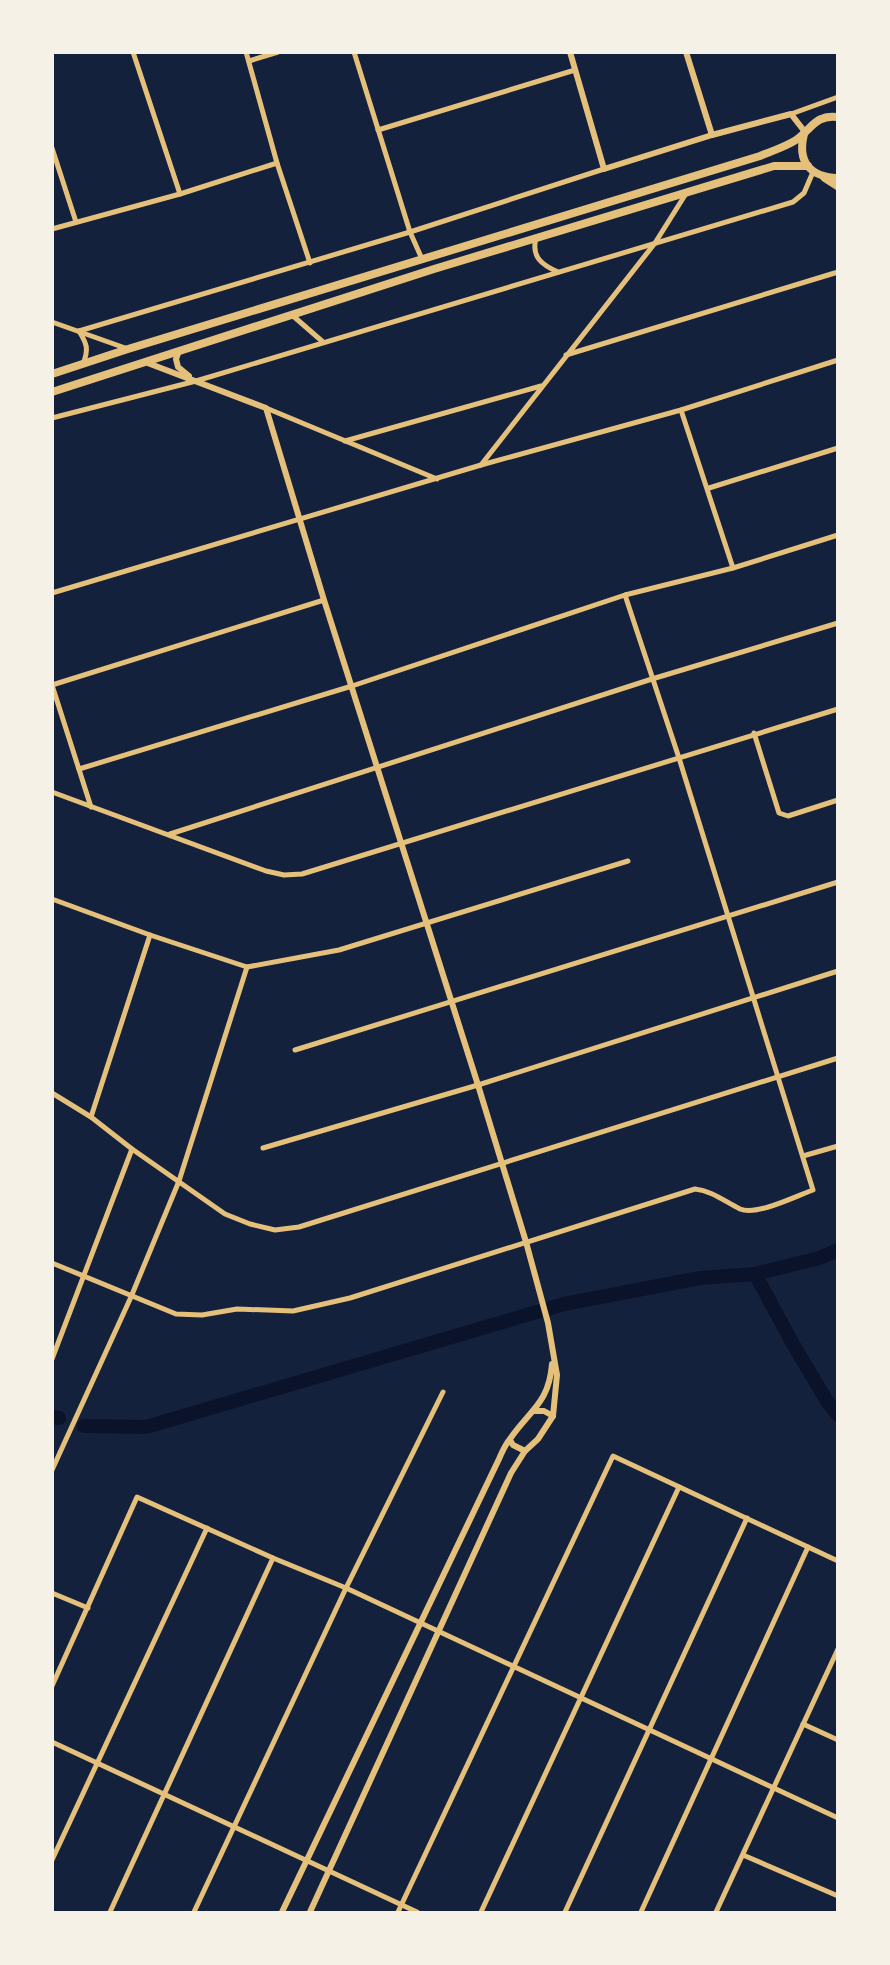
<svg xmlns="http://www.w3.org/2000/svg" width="890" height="1965" font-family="Jost,sans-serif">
<rect width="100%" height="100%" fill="#14213d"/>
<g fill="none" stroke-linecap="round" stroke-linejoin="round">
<g stroke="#0b132b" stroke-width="14">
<polyline points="755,1274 793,1344 828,1403 838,1415"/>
<polyline points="52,1417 59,1418"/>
<polyline points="84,1426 146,1427 564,1304 700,1278 755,1274 819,1258 838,1250"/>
</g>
<g stroke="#e5c07b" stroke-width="5">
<polyline points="133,52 180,194"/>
<polyline points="246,52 277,163 310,263"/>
<polyline points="354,52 410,232 422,259"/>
<polyline points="249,61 278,52"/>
<polyline points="791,114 838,97"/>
<polyline points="378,130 575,70"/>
<polyline points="52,148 76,222"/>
<polyline points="52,229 180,194 277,163"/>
<path d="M536,238C531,257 542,265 558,272"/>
<polyline points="292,315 323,342"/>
<polyline points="52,322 128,349"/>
<polyline points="79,331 410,232 604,169"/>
<path d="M79,331C87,344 89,349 83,364"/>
<polyline points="566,355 838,272"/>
<polyline points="266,408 437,479"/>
<polyline points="681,410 733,568"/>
<polyline points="52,418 196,381 793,202 804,193 813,172"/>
<polyline points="345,441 541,386"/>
<polyline points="481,465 655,243 687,192"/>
<polyline points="709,488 838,448"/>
<polyline points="52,593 481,465 681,410 838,360"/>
<polyline points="52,685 324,600"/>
<polyline points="52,685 91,807"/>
<polyline points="754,733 779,813 788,816 838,800"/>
<polyline points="79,769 352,686 625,595 733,568 838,535"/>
<polyline points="52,792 266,871 284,875 302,874 838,709"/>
<polyline points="170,834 652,679 838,623"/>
<polyline points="52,899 150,935 247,967 339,950 628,861"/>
<polyline points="295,1050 838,882"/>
<polyline points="52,1093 91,1117 132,1149 225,1214 250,1224 275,1230 299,1227 838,1058"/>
<polyline points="91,1117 150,935"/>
<polyline points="263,1148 478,1085 838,971"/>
<polyline points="803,1156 838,1146"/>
<path d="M52,1263L176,1314L202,1315L237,1309L293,1311L350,1298L695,1189C712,1191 724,1201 740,1209C757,1216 796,1196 813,1190L679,758L625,595"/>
<polyline points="52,1359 132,1149"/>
<polyline points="52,1470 131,1297 179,1181 247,967"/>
<polyline points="52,1593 88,1608"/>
<polyline points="52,1686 137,1497 273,1558 346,1588 838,1818"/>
<polyline points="803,1724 838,1740"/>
<polyline points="52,1742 417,1912"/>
<polyline points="743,1855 838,1896"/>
<polyline points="52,1860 207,1528"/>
<polyline points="110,1912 273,1558"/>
<polyline points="194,1912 346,1588 443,1392"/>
<polyline points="398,1912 613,1456 838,1561"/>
<polyline points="481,1912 679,1487"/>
<polyline points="565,1912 747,1518"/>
<polyline points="641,1912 808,1547"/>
<polyline points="716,1912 838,1649"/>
</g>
<g stroke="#e5c07b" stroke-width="6">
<polyline points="570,52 604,169 712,135 791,114 805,132"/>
<polyline points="686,52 712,135"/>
<polyline points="179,351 176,359 178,367 189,376"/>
<polyline points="145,362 266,408 324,600 478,1085 526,1242 548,1323 557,1375 553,1416 538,1439 525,1451 511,1473 310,1912"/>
<polyline points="533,1411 544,1411 553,1416"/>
<polyline points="510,1440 513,1445 525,1451"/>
<path d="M282,1912L499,1459C502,1452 505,1445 510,1439C530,1410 549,1403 552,1364"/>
</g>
<polyline stroke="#e5c07b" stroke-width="7" points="824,178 838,187"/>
<g stroke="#e5c07b" stroke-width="8">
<path d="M804,134C797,162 810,177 838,178"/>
<path d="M52,374L128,349L760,156C772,151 785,147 796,140C811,130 815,114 838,117"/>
<polyline points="52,392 434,269 774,166 808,166"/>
</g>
</g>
<rect width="890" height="1965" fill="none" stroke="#f6f1e7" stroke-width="108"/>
</svg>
